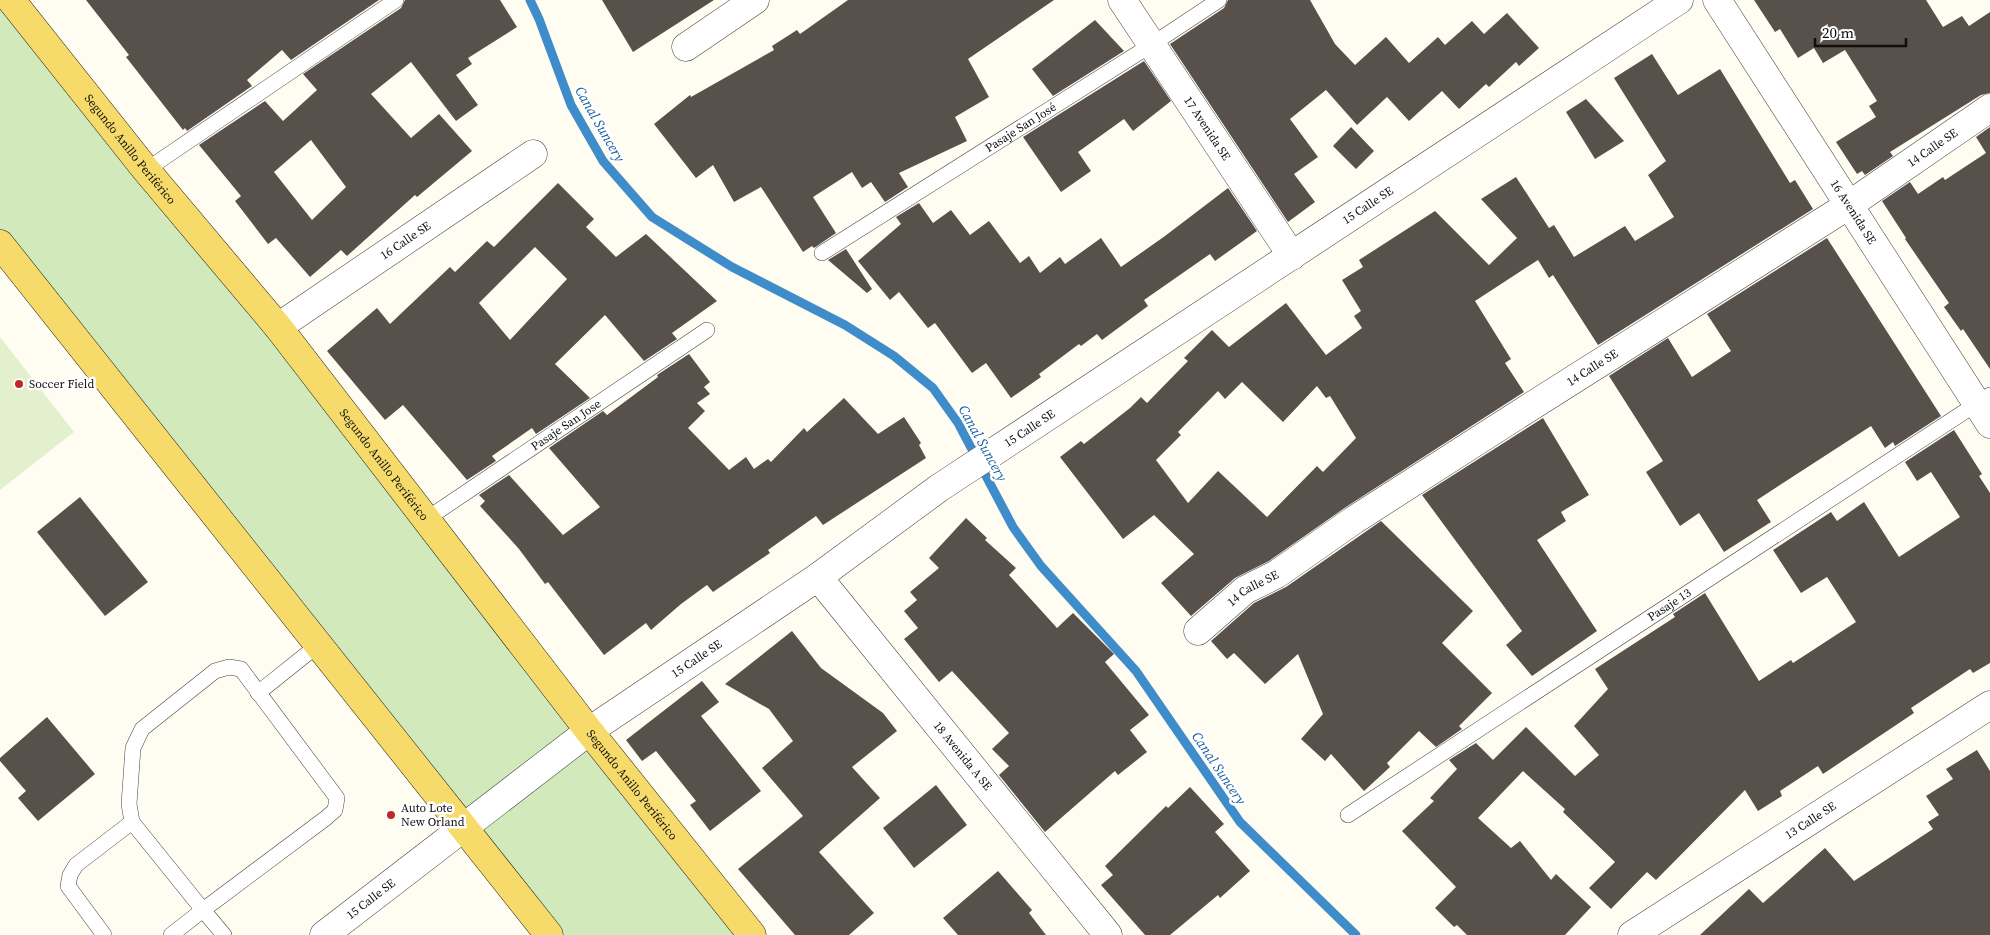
<svg xmlns="http://www.w3.org/2000/svg" width="1990" height="935" font-family="'Source Serif 4',serif">
<rect width="100%" height="100%" fill="#fffdf1"/>
<polygon fill="#d1e9bb" points="0,0 750,935 549,935 0,242"/>
<polygon fill="#e2f0cd" points="0,337 74,432 0,490"/>
<g fill="none" stroke-linecap="round" stroke-linejoin="round">
<polyline stroke="#3f8ccb" stroke-width="9" points="530,0 539,19 571,105 603,161 652,217 732,267 845,325 894,356 933,388 958,423 1013,527 1041,566 1136,671 1240,822 1356,935"/>
</g>
<g fill="#58514b" fill-rule="evenodd">
<polygon points="86,0 379,0 291,60 282,50 247,80 252,86 187,131 185,128 183,130 126,57 129,55"/>
<path d="M405,0H500L517,27L468,58L472,64L456,75L478,105L456,121L411,62L371,94L411,138L439,114L472,151L417,197L415,195L347,256L341,250L310,277L276,238L268,244L235,201L241,196L199,145L265,101L283,121L317,90L303,74L401,8ZM311,140L346,187L312,220L274,172Z"/>
<polygon points="602,0 714,0 633,52"/>
<polygon points="848,0 1054,0 968,59 989,97 955,117 967,141 899,173 908,187 885,202 871,182 862,188 852,172 813,197 836,233 814,248 812,246 803,252 761,187 734,202 713,165 696,178 654,124 690,95 691,97 774,50 772,46 797,30 800,34"/>
<polygon points="1228,0 1310,0 1335,44 1355,65 1386,37 1409,63 1438,37 1445,45 1472,21 1484,34 1507,13 1539,48 1519,66 1516,62 1489,87 1486,84 1459,109 1442,91 1409,121 1387,97 1357,125 1326,90 1290,119 1318,157 1294,174 1315,202 1288,222 1170,44 1224,8"/>
<polygon points="1754,0 1926,0 1943,27 1962,16 1969,26 1990,12 1990,93 1981,95 1890,152 1893,156 1865,175 1862,171 1857,174 1836,142 1876,117 1869,106 1877,101 1845,50 1823,63 1814,48 1798,58 1780,29 1775,32"/>
<polygon points="1095,20 1124,51 1053,96 1032,69"/>
<path d="M1652,54L1678,95L1720,69L1790,183L1795,180L1813,209L1598,345L1553,275L1549,278L1538,260L1475,301L1511,359L1505,363L1524,392L1346,507L1269,561L1235,578L1191,616L1161,583L1194,554L1154,515L1123,539L1060,457L1081,441L1084,444L1130,408L1141,397L1147,403L1188,361L1184,358L1212,330L1229,347L1286,303L1326,355L1362,328L1354,316L1361,311L1342,280L1363,267L1359,260L1435,211L1489,265L1517,238L1481,199L1516,177L1549,228L1554,225L1574,257L1625,226L1635,241L1674,217L1648,175L1666,161L1614,78ZM1242,382L1283,422L1317,386L1326,398L1330,396L1356,438L1323,472L1317,466L1267,517L1218,471L1188,503L1156,460L1181,435L1178,432L1218,391L1225,399Z"/>
<polygon points="1144,61 1171,101 1133,131 1124,119 1078,152 1091,171 1061,192 1023,137"/>
<polygon points="1586,99 1624,141 1595,159 1566,112"/>
<polygon points="1351,127 1374,151 1356,169 1333,146"/>
<polygon points="1990,127 1990,369 1963,329 1961,331 1944,307 1949,303 1905,239 1906,238 1882,201 1910,182 1918,194 1943,177 1945,180 1986,153 1976,137"/>
<path d="M558,183L594,219L586,227L616,257L646,234L717,301L672,333L677,339L644,361L605,315L555,364L590,398L536,434L532,428L492,456L496,461L467,480L403,405L385,420L327,351L377,308L390,324L450,267L455,272L487,241L494,247ZM535,247L567,279L510,340L479,303Z"/>
<polygon points="1228,188 1257,231 1215,261 1210,254 1144,300 1148,306 1102,340 1097,334 1081,346 1079,344 1039,374 1041,377 1011,398 986,363 972,373 935,323 928,328 899,292 890,300 858,261 901,224 896,217 919,203 933,223 951,210 970,235 989,221 1020,263 1029,256 1040,273 1060,257 1065,264 1101,238 1121,267 1165,236"/>
<polygon points="1827,238 1941,416 1895,446 1893,442 1885,448 1871,426 1757,500 1771,522 1724,552 1699,513 1680,526 1646,472 1663,461 1609,376 1668,338 1692,377 1731,351 1707,314"/>
<polygon points="846,249 872,289 867,293 828,260"/>
<polygon points="689,354 710,382 704,387 710,394 697,403 705,411 688,428 729,470 746,457 754,469 768,459 771,462 804,428 807,432 844,398 878,434 904,417 921,443 919,445 926,458 823,525 816,516 768,550 770,553 713,592 707,585 681,604 651,630 646,623 604,655 548,582 545,584 519,549 480,506 485,501 479,495 509,475 563,535 600,507 549,448 603,411 607,415 658,377 657,375"/>
<polygon points="1543,418 1589,495 1561,512 1566,521 1537,540 1597,631 1532,676 1506,645 1522,631 1422,495"/>
<polygon points="1954,430 1982,474 1979,476 1990,493 1990,663 1973,673 1970,669 1911,708 1914,713 1823,774 1818,766 1780,791 1782,796 1758,811 1745,790 1656,880 1647,872 1611,909 1589,888 1615,862 1563,812 1565,809 1523,771 1478,818 1511,848 1520,841 1551,880 1556,874 1591,907 1565,935 1467,935 1457,925 1454,927 1435,908 1456,887 1402,831 1434,801 1430,798 1457,769 1449,760 1476,743 1493,760 1526,727 1575,776 1599,755 1574,726 1608,689 1595,669 1675,617 1673,614 1705,593 1759,681 1791,660 1793,663 1856,622 1827,577 1801,593 1773,550 1831,512 1837,521 1864,502 1899,557 1960,517 1931,472 1917,481 1905,462"/>
<polygon points="80,497 148,582 105,616 37,532"/>
<polygon points="966,518 987,538 985,540 1016,568 1009,575 1057,628 1073,613 1114,654 1105,662 1149,715 1130,730 1147,752 1118,775 1115,771 1045,832 999,775 1009,766 992,749 1009,733 952,671 939,682 904,639 918,628 904,611 917,600 910,592 939,568 929,558"/>
<polygon points="1381,521 1473,611 1442,643 1492,693 1459,726 1462,729 1436,747 1419,731 1387,763 1390,767 1364,791 1331,754 1325,761 1301,739 1323,714 1298,654 1265,684 1234,653 1227,659 1211,641 1254,603 1286,587"/>
<polygon points="792,631 821,668 883,713 897,731 852,767 880,798 819,852 874,913 849,935 795,935 738,869 803,816 762,768 793,741 769,709 725,684"/>
<polygon points="702,681 719,702 701,716 761,791 710,831 690,805 696,801 656,751 642,761 626,740"/>
<polygon points="47,717 95,774 38,821 18,798 26,791 0,761 0,758"/>
<polygon points="1977,750 1990,771 1990,935 1700,935 1749,889 1763,903 1825,848 1854,881 1933,829 1928,822 1939,815 1926,796 1953,779 1946,769"/>
<polygon points="936,785 967,825 914,868 883,828"/>
<polygon points="1190,787 1224,824 1215,832 1250,871 1220,898 1218,895 1170,935 1145,935 1101,885 1113,875 1105,866 1166,806 1168,808"/>
<polygon points="998,871 1032,910 1029,913 1046,935 958,935 943,918"/>
</g>
<g fill="none" stroke-linecap="round" stroke-linejoin="round">
<g stroke="#424242" stroke-width="16">
<g id="service">
<polyline points="146,170 396,0"/>
<path id="s1" d="M822,253L1151,45L1219,0"/>
<path id="s2" d="M425,520L707,330"/>
<polyline points="258,693 318,645"/>
<path id="s3" d="M1348,815L1990,395"/>
<polyline points="104,935 68,886 70,875 76,865 132,822"/>
<polyline points="171,935 203,910 132,822 129,804 133,748 142,729 215,671 229,667 241,669 337,798 335,810 326,818 203,910 224,935"/>
</g>
</g>
<g stroke="#424242" stroke-width="29">
<g id="minor">
<path id="s4" d="M1122,0L1292,256"/>
<path id="s5" d="M1717,0L1990,424"/>
<polyline points="686,47 755,0"/>
<path id="s6" d="M278,327L533,154"/>
<path id="s7" d="M818,577L1108,935"/>
<path id="s8" d="M1198,631L1245,590L1277,574L1354,520L1527,409L1849,205L1990,108"/>
<path id="s9" d="M1632,935L1990,705"/>
</g>
</g>
<g stroke="#424242" stroke-width="29">
<g id="tertiary">
<path id="s10" d="M324,935L589,731L818,577L939,488L1679,0"/>
</g>
</g>
<g stroke="#202020" stroke-width="29">
<g id="primary">
<path id="s11" d="M11,0L146,170L278,327L589,731L752,935"/>
<polyline points="0,244 549,935"/>
</g>
</g>
<use href="#service" stroke="#fff" stroke-width="15"/>
<use href="#minor" stroke="#fff" stroke-width="28"/>
<use href="#tertiary" stroke="#fff" stroke-width="28"/>
<use href="#primary" stroke="#f6db6a" stroke-width="28"/>
</g>
<g fill="#bd2929" stroke="#fff" stroke-width="2">
<circle cx="19" cy="384" r="5"/>
<circle cx="391" cy="815" r="5"/>
</g>
<g text-anchor="middle" stroke-width="5" stroke-linejoin="round" paint-order="stroke">
<g font-size="12" fill="#0f0f0f" stroke="#fff">
<text dy="4" stroke="none"><textPath href="#s1" startOffset="235">Pasaje San José</textPath></text>
<text dy="4" stroke="none"><textPath href="#s4" startOffset="154">17 Avenida SE</textPath></text>
<text dy="4" stroke="none"><textPath href="#s8" startOffset="880">14 Calle SE</textPath></text>
<text dy="4" stroke="none"><textPath href="#s11" startOffset="191">Segundo Anillo Periférico</textPath></text>
<text dy="4" stroke="none"><textPath href="#s10" startOffset="1274">15 Calle SE</textPath></text>
<text dy="4" stroke="none"><textPath href="#s5" startOffset="252">16 Avenida SE</textPath></text>
<text dy="4" stroke="none"><textPath href="#s6" startOffset="154">16 Calle SE</textPath></text>
<text dy="4" stroke="none"><textPath href="#s8" startOffset="475">14 Calle SE</textPath></text>
<text dy="4" stroke="none"><textPath href="#s2" startOffset="170">Pasaje San Jose</textPath></text>
<text dy="4" stroke="none"><textPath href="#s10" startOffset="869">15 Calle SE</textPath></text>
<text dy="4" stroke="none"><textPath href="#s11" startOffset="596">Segundo Anillo Periférico</textPath></text>
<text dy="4" stroke="none"><textPath href="#s8" startOffset="70">14 Calle SE</textPath></text>
<text dy="4" stroke="none"><textPath href="#s3" startOffset="384">Pasaje 13</textPath></text>
<text dy="4" stroke="none"><textPath href="#s10" startOffset="464">15 Calle SE</textPath></text>
<text dy="4" stroke="none"><textPath href="#s7" startOffset="230">18 Avenida A SE</textPath></text>
<text dy="4" stroke="none"><textPath href="#s11" startOffset="1001">Segundo Anillo Periférico</textPath></text>
<text dy="4" stroke="none"><textPath href="#s9" startOffset="212">13 Calle SE</textPath></text>
<text dy="4" stroke="none"><textPath href="#s10" startOffset="59">15 Calle SE</textPath></text>
</g>
<g font-size="12" fill="#0f0f0f" stroke="#fff" text-anchor="start">
<text x="29" y="388">Soccer Field</text>
<text x="401" y="812">Auto Lote<tspan x="401" dy="14">New Orland</tspan></text>
</g>
<g font-size="14" font-style="italic" fill="#195ea0" stroke="#fff">
<text transform="translate(600 124) rotate(60)" y="5">Canal Suncery</text>
<text transform="translate(983 443) rotate(61)" y="5">Canal Suncery</text>
<text transform="translate(1219 768) rotate(56)" y="5">Canal Suncery</text>
</g>
</g>
<path d="M1815 38v8h91v-8" fill="none" stroke="#0f0f0f" stroke-width="2.5"/>
<text x="1822" y="38" font-size="15" fill="#0f0f0f" stroke="#ffffff" stroke-width="4" paint-order="stroke">20 m</text>
</svg>
